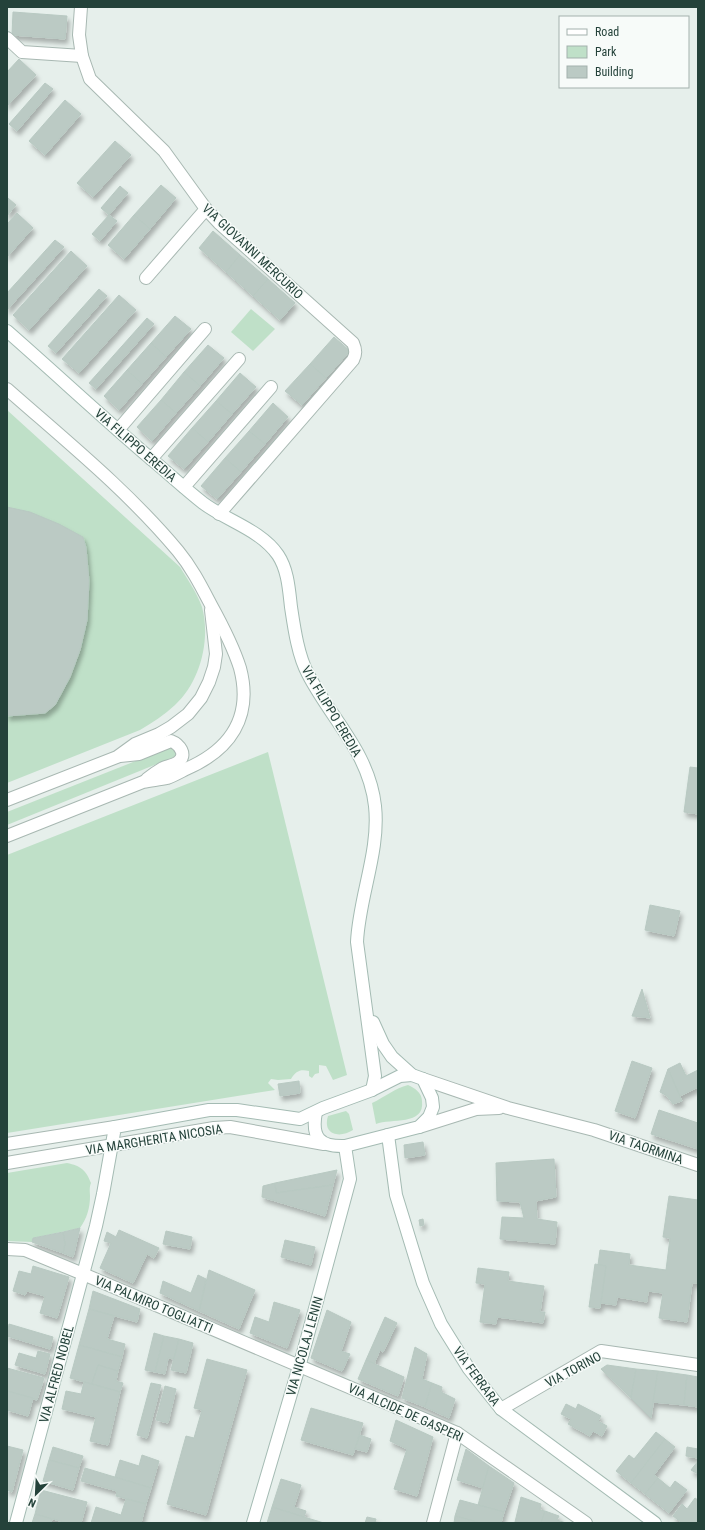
<svg xmlns="http://www.w3.org/2000/svg" width="705" height="1530" font-family="'Roboto Condensed',sans-serif">
<defs>
<filter id="shadow"><feDropShadow dx="2.5" dy="4.5" stdDeviation="2" flood-color="#0004"/></filter>
</defs>
<rect width="100%" height="100%" fill="#e6efeb"/>
<g fill="#bfe0c8">
<polygon points="251,309 275,329 253,351 231,332"/>
<path d="M7,410L180,567C188,580 197,593 202,607C211,640 200,682 175,705C164,715 152,723 140,730L7,783Z"/>
<polygon points="171,747 175,749 177,753 174,757 7,825 7,812"/>
<path d="M268,752L347,1075L333,1080L326,1066L319,1065V1073L315,1074L312,1078L309,1076V1071C300,1069 296,1071 291,1079L278,1080L271,1079L268,1083L275,1090L7,1133V855Z"/>
<path d="M408,1085C415,1088 422,1093 422,1101C425,1126 391,1118 376,1124L372,1103C385,1097 395,1088 408,1085Z"/>
<path d="M346,1111L349,1114L353,1130C341,1138 322,1136 328,1116Z"/>
<path d="M67,1163C81,1166 86,1170 91,1183C89,1188 90,1191 90,1196C90,1208 87,1218 80,1228L33,1238L32,1242L7,1241V1173Z"/>
</g>
<g fill="#bbcac4" stroke="#b8c9c2" filter="url(#shadow)">
<polygon points="13,12 67,16 65,39 12,35"/>
<polygon points="19,59 36,75 7,106 7,72"/>
<polygon points="45,83 53,89 17,131 9,124"/>
<polygon points="65,100 81,114 45,155 29,141"/>
<polygon points="115,141 131,155 93,197 77,183"/>
<polygon points="161,185 176,198 150,229 134,215"/>
<polygon points="120,186 128,193 109,215 101,208"/>
<polygon points="8,198 16,205 7,216 7,200"/>
<polygon points="17,213 33,228 7,257 7,224"/>
<polygon points="109,215 117,221 100,241 92,234"/>
<polygon points="134,215 150,229 124,259 108,245"/>
<polygon points="213,231 240,255 226,272 199,248"/>
<polygon points="55,240 64,247 7,310 7,293"/>
<polygon points="71,251 87,266 29,330 13,315"/>
<polygon points="240,255 268,279 253,296 226,272"/>
<polygon points="268,279 295,303 280,320 253,296"/>
<polygon points="99,289 107,296 56,353 48,346"/>
<polygon points="119,295 136,310 79,373 62,359"/>
<polygon points="175,316 191,329 166,357 151,343"/>
<polygon points="147,318 154,324 96,389 89,383"/>
<polygon points="334,337 350,351 326,378 310,364"/>
<polygon points="151,343 166,357 142,384 127,370"/>
<polygon points="208,345 224,358 200,386 184,372"/>
<polygon points="310,364 326,378 302,405 285,391"/>
<polygon points="127,370 142,384 119,410 104,396"/>
<polygon points="184,372 200,386 176,413 161,400"/>
<polygon points="240,373 256,387 232,414 216,401"/>
<polygon points="161,400 176,413 152,441 137,427"/>
<polygon points="216,401 232,414 208,442 192,428"/>
<polygon points="273,403 288,417 265,444 249,431"/>
<polygon points="192,428 208,442 184,469 168,456"/>
<polygon points="249,431 265,444 241,472 225,458"/>
<polygon points="225,458 241,472 217,499 201,486"/>
<polygon points="7,507 30,512 59,524 83,537 86,548 89,581 87,620 80,650 70,677 55,705 45,713 7,716"/>
<polygon points="690,767 698,768 698,814 684,812"/>
<polygon points="650,905 680,911 674,936 645,930"/>
<polygon points="642,989 650,1018 632,1016"/>
<polygon points="632,1061 652,1068 635,1118 615,1111"/>
<polygon points="680,1063 686,1076 698,1070 698,1087 680,1096 668,1069"/>
<polygon points="668,1069 682,1101 673,1104 667,1096 660,1092"/>
<polygon points="299,1081 300,1093 280,1096 278,1084"/>
<polygon points="659,1110 698,1123 698,1149 651,1134"/>
<polygon points="423,1142 425,1155 405,1158 404,1145"/>
<polygon points="554,1159 556,1197 536,1201 537,1219 557,1222 555,1244 500,1239 502,1217 524,1218 520,1202 497,1201 496,1163"/>
<polygon points="337,1170 333,1185 276,1193 275,1183"/>
<polygon points="275,1183 276,1193 333,1185 325,1216 262,1197 263,1186"/>
<polygon points="669,1196 698,1200 698,1283 692,1283 687,1322 659,1318 663,1293 648,1291 647,1302 617,1297 616,1305 601,1303 606,1266 598,1265 600,1250 630,1254 629,1265 666,1270 670,1238 663,1237"/>
<polygon points="423,1219 424,1225 420,1226 419,1220"/>
<polygon points="80,1228 73,1257 63,1253 65,1244 63,1232"/>
<polygon points="119,1230 159,1248 154,1258 147,1254 133,1283 100,1268 111,1243 104,1241 107,1232 116,1237"/>
<polygon points="166,1231 192,1237 190,1249 163,1244"/>
<polygon points="63,1232 65,1244 63,1253 32,1242 33,1238"/>
<polygon points="285,1240 315,1247 311,1265 281,1257"/>
<polygon points="595,1264 606,1266 600,1308 589,1307"/>
<polygon points="33,1266 69,1277 57,1318 40,1313 45,1296 27,1291 25,1295 13,1291 19,1271 31,1274"/>
<polygon points="478,1268 509,1272 508,1281 544,1286 540,1312 545,1312 543,1323 497,1317 496,1324 480,1322 485,1284 476,1283"/>
<polygon points="209,1270 255,1290 239,1329 199,1311"/>
<polygon points="198,1275 206,1279 199,1311 160,1293 163,1281 191,1293"/>
<polygon points="93,1291 140,1309 137,1322 89,1309"/>
<polygon points="274,1302 300,1310 287,1348 250,1333 255,1317 269,1322"/>
<polygon points="89,1309 114,1316 107,1339 125,1344 122,1357 79,1345"/>
<polygon points="327,1310 351,1322 341,1351 350,1354 342,1371 311,1358"/>
<polygon points="385,1317 397,1323 383,1352 380,1350 374,1364 366,1360"/>
<polygon points="9,1324 53,1337 50,1349 7,1336"/>
<polygon points="154,1333 164,1336 155,1372 145,1370"/>
<polygon points="164,1336 179,1339 174,1359 168,1358 165,1374 155,1372"/>
<polygon points="179,1339 193,1343 186,1373 171,1370"/>
<polygon points="79,1345 122,1357 118,1371 98,1365 92,1384 70,1378"/>
<polygon points="415,1347 427,1354 422,1379 432,1383 425,1407 402,1398"/>
<polygon points="38,1351 50,1354 45,1374 15,1365 19,1353 36,1358"/>
<polygon points="207,1359 247,1370 206,1515 167,1504 186,1436 194,1438 202,1410 194,1408"/>
<polygon points="366,1360 404,1377 398,1396 358,1379"/>
<polygon points="98,1365 118,1371 116,1381 123,1383 120,1392 92,1384"/>
<polygon points="607,1365 636,1369 631,1398 601,1369"/>
<polygon points="7,1368 44,1378 37,1400 7,1391"/>
<polygon points="636,1369 658,1371 651,1418 631,1398"/>
<polygon points="658,1371 687,1375 684,1405 653,1402"/>
<polygon points="687,1375 698,1377 698,1407 684,1405"/>
<polygon points="84,1382 120,1392 108,1445 90,1441 96,1417 62,1409 66,1391 81,1394"/>
<polygon points="151,1383 161,1385 147,1438 137,1435"/>
<polygon points="432,1383 442,1387 441,1392 455,1399 449,1418 425,1407"/>
<polygon points="165,1386 176,1389 168,1423 156,1420"/>
<polygon points="7,1391 33,1398 28,1416 7,1410"/>
<polygon points="566,1404 576,1409 578,1404 601,1416 598,1421 607,1426 602,1436 593,1431 590,1436 568,1424 571,1419 561,1414"/>
<polygon points="311,1408 363,1423 353,1455 301,1440"/>
<polygon points="396,1420 433,1437 417,1496 394,1489 407,1449 390,1441"/>
<polygon points="656,1432 665,1439 631,1483 616,1471 629,1455 634,1459"/>
<polygon points="360,1435 371,1439 367,1452 355,1449"/>
<polygon points="665,1439 675,1447 654,1475 658,1478 645,1494 631,1483"/>
<polygon points="7,1446 23,1450 12,1492 7,1490"/>
<polygon points="53,1447 83,1456 79,1468 49,1460"/>
<polygon points="687,1447 698,1449 698,1458 686,1456"/>
<polygon points="466,1449 489,1466 483,1488 457,1480"/>
<polygon points="142,1455 159,1461 151,1488 115,1477 120,1460 139,1466"/>
<polygon points="49,1460 79,1468 73,1490 43,1481"/>
<polygon points="698,1461 698,1474 691,1470"/>
<polygon points="489,1466 514,1483 504,1512 478,1505"/>
<polygon points="85,1468 151,1488 146,1504 116,1496 117,1491 81,1481"/>
<polygon points="658,1478 670,1488 675,1481 687,1490 669,1513 645,1494"/>
<polygon points="281,1479 301,1485 294,1507 306,1511 304,1517 272,1507"/>
<polygon points="41,1490 87,1502 81,1523 67,1523 35,1514"/>
<polygon points="521,1497 541,1504 540,1510 545,1511 541,1523 515,1522"/>
<polygon points="695,1498 698,1500 698,1523 682,1523 673,1516 682,1504 687,1509"/>
<polygon points="126,1499 146,1504 141,1523 91,1523 96,1507 121,1515"/>
<polygon points="460,1500 504,1512 501,1523 480,1523 455,1516"/>
<polygon points="272,1507 304,1517 324,1523 288,1523 283,1521 282,1523 267,1523"/>
<polygon points="545,1511 559,1516 557,1520 566,1523 541,1523"/>
<polygon points="35,1514 52,1519 51,1523 32,1523"/>
<polygon points="455,1516 474,1521 474,1523 454,1523"/>
<polygon points="367,1517 376,1519 375,1523 365,1523"/>
</g>
<g fill="none" stroke-linecap="round" stroke-linejoin="round">
<g stroke="#a8b8b2" stroke-width="14">
<g id="street">
<path d="M81,7L79,35L82,56L90,79L164,151L206,209L219,223L353,343C356,350 356,354 353,360L219,514"/>
<polyline points="7,38 22,52 82,56"/>
<polyline points="146,278 206,209"/>
<path d="M7,389C66,441 128,491 178,551C192,568 201,586 211,605C222,625 233,646 240,668C253,717 230,750 186,769C180,772 173,776 167,778C159,780 150,780 143,782L7,836"/>
<polyline points="118,430 205,329"/>
<polyline points="151,459 239,359"/>
<polyline points="184,487 271,387"/>
<path d="M120,756L139,754L171,741C179,744 188,755 178,762C174,765 168,766 163,768C158,771 152,775 147,779"/>
<polyline points="7,800 117,757 135,744 159,734 171,727 188,714 201,698 209,682 214,667 216,654 211,610"/>
<polyline points="423,1079 508,1108 594,1130 698,1165"/>
<polyline points="419,1127 476,1109 499,1108"/>
<polyline points="7,1144 115,1127"/>
<polyline points="7,1163 214,1128 230,1127 324,1144"/>
<polyline points="7,1249 25,1250 83,1274 457,1433 586,1523"/>
<polyline points="501,1409 601,1351 698,1365"/>
<polyline points="433,1523 457,1433"/>
</g>
</g>
<g stroke="#a4bbb3" stroke-width="14">
<g id="secondary">
<path d="M7,331C55,373 102,417 150,458C168,473 185,489 203,503C227,521 261,530 278,555C288,570 289,590 291,607C294,627 298,656 308,674C331,719 369,752 375,806C380,851 359,897 357,942L375,1076L372,1090"/>
<path d="M316,1112C311,1138 320,1147 345,1146L419,1127L429,1117L433,1107L432,1098L423,1079L412,1075L392,1057L383,1044L373,1022"/>
<polyline points="388,1135 396,1195 423,1283 441,1324 469,1369 501,1409 655,1523"/>
<polyline points="16,1523 96,1226 103,1194 115,1127 209,1110 237,1110 300,1119 323,1108 372,1090 400,1076 412,1075"/>
<polyline points="253,1523 303,1353 350,1179 345,1146"/>
</g>
</g>
<use href="#street" stroke="#fff" stroke-width="12"/>
<use href="#secondary" stroke="#fff" stroke-width="12"/>
</g>
<g text-anchor="middle" stroke-width="3" stroke-linejoin="round" paint-order="stroke">
<g font-size="13" fill="#24423a" stroke="#f7fbf9">
<text transform="translate(253 251) rotate(43)" y="5">VIA GIOVANNI MERCURIO</text>
<text transform="translate(136 445) rotate(41)" y="5">VIA FILIPPO EREDIA</text>
<text transform="translate(332 711) rotate(59)" y="5">VIA FILIPPO EREDIA</text>
<text transform="translate(154 1139) rotate(-9)" y="5">VIA MARGHERITA NICOSIA</text>
<text transform="translate(646 1147) rotate(19)" y="5">VIA TAORMINA</text>
<text transform="translate(154 1304) rotate(23)" y="5">VIA PALMIRO TOGLIATTI</text>
<text transform="translate(304 1346) rotate(-74)" y="5">VIA NICOLAJ LENIN</text>
<text transform="translate(573 1369) rotate(-28)" y="5">VIA TORINO</text>
<text transform="translate(56 1374) rotate(-75)" y="5">VIA ALFRED NOBEL</text>
<text transform="translate(477 1376) rotate(54)" y="5">VIA FERRARA</text>
<text transform="translate(406 1412) rotate(24)" y="5">VIA ALCIDE DE GASPERI</text>
</g>
</g>
<rect width="705" height="1530" fill="none" stroke="#24423a" stroke-width="16"/>
<rect x="559" y="16" width="130" height="72" fill="#f7fbf9" stroke="#a3b1ad"/>
<rect x="567" y="29" width="20" height="6" fill="#ffffff" stroke="#a3b1ad"/>
<text x="595" y="36" font-size="12" fill="#24423a">Road</text>
<rect x="567" y="46" width="20" height="12" fill="#bfe0c8" stroke="#a3b1ad"/>
<text x="595" y="56" font-size="12" fill="#24423a">Park</text>
<rect x="567" y="66" width="20" height="12" fill="#bbcac4" stroke="#a3b1ad"/>
<text x="595" y="76" font-size="12" fill="#24423a">Building</text>
<g transform="translate(36 1494) rotate(204)" stroke="#f7fbf9" stroke-width="3" paint-order="stroke">
<path d="M0-3L7 15L0 10L-7 15Z" fill="#24423a"/>
<text y="-6" font-size="11" font-weight="bold" text-anchor="middle" fill="#24423a">N</text>
</g>
</svg>
